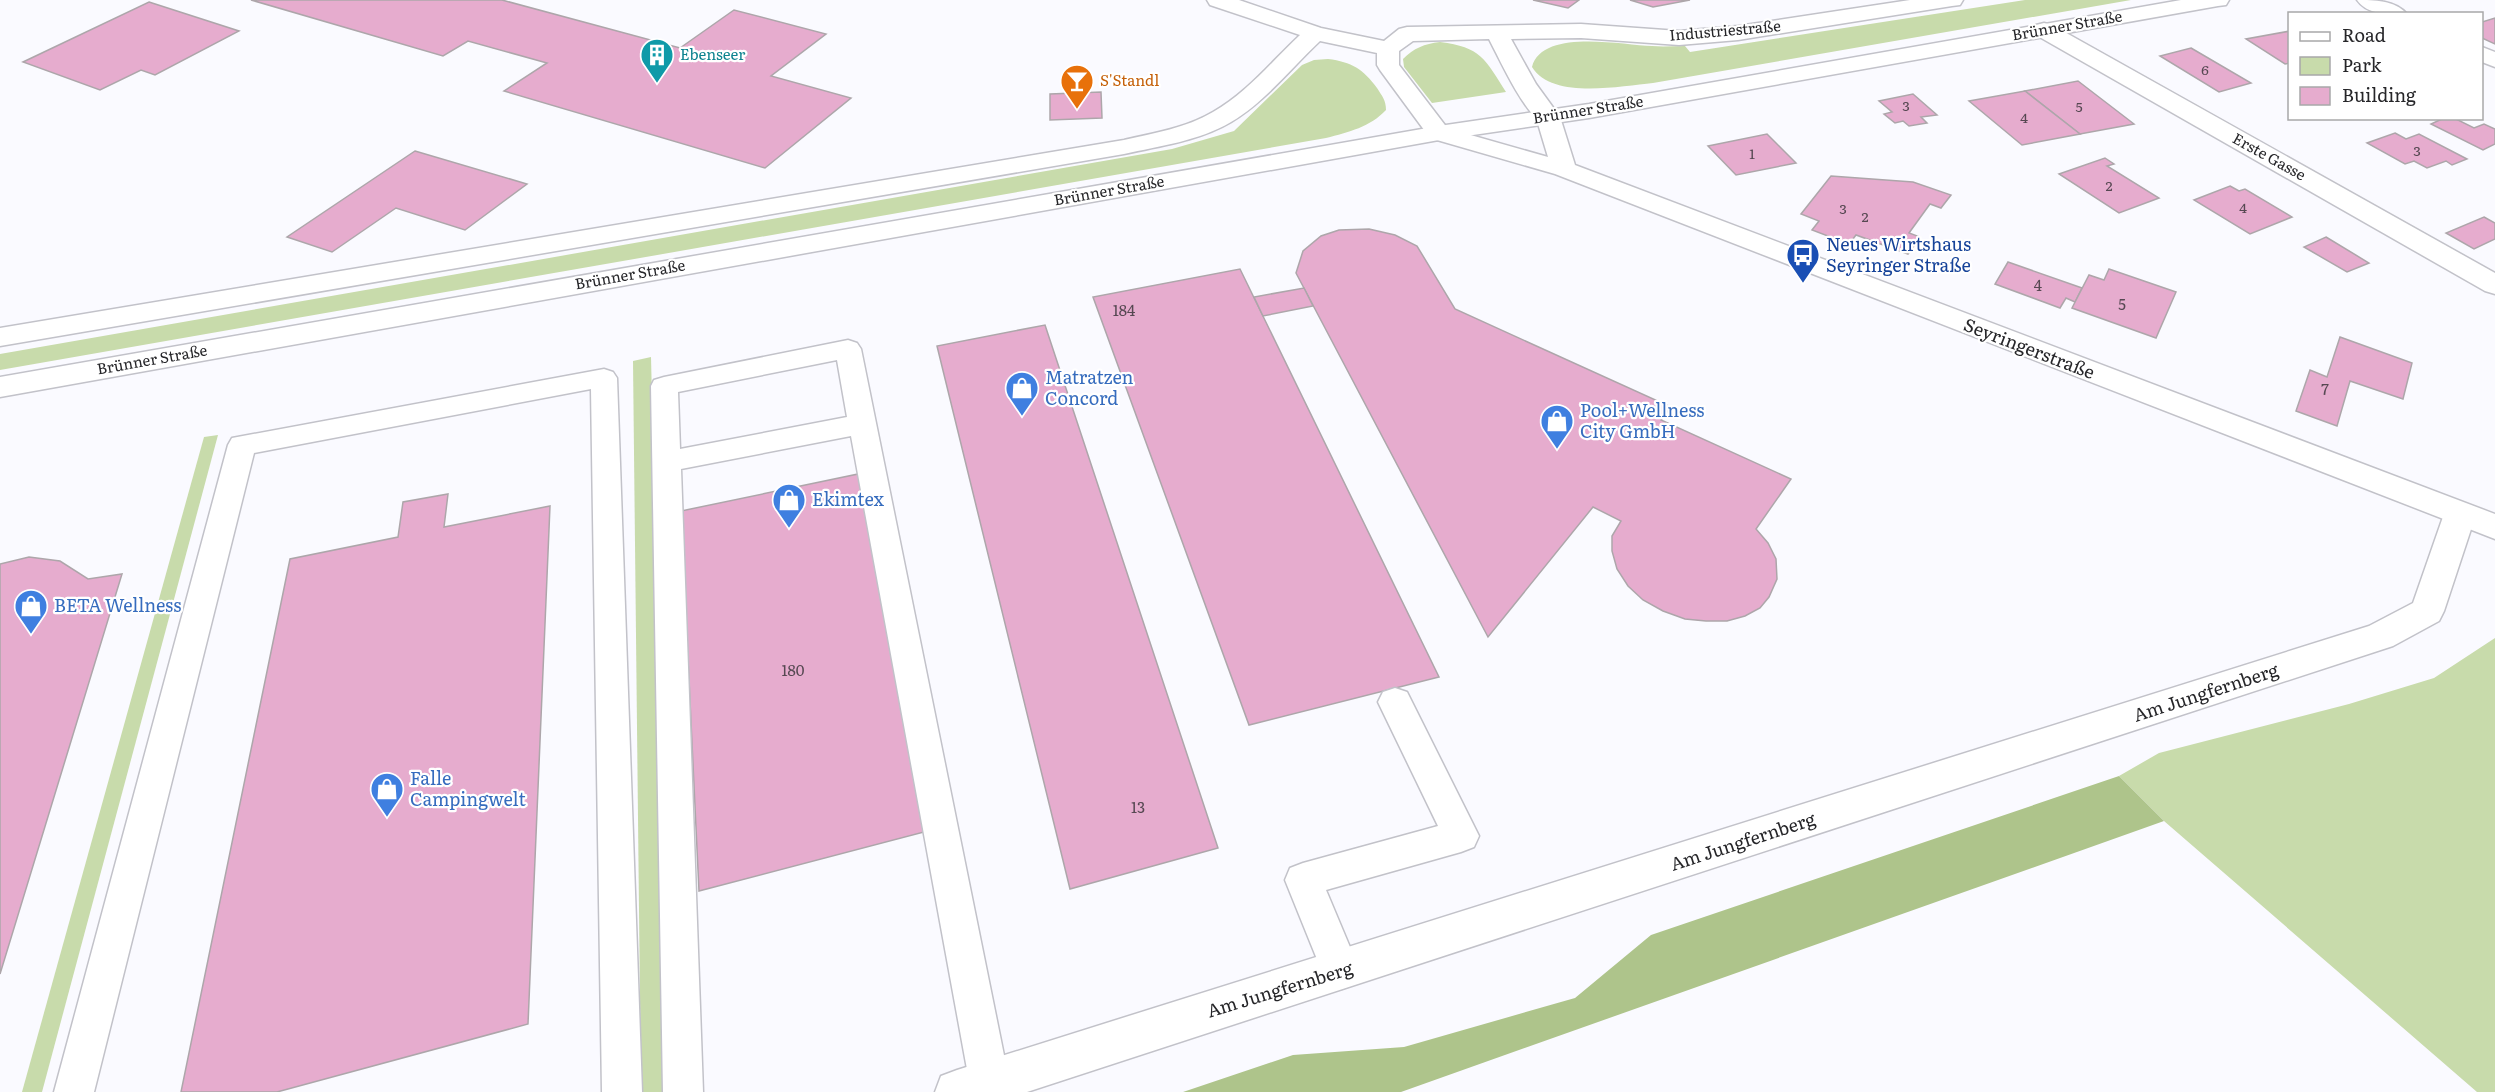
<svg xmlns="http://www.w3.org/2000/svg" width="2495" height="1092" font-family="Literata,serif">
<rect width="100%" height="100%" fill="#fafaff"/>
<g fill="#c8dbab">
<path d="M2025,0H2131L1653,83C1620,86 1552,100 1532,67C1542,28 1622,45 1652,46C1663,47 1674,46 1685,46L1690,52Z"/>
<path d="M1440,42C1481,47 1485,59 1506,92L1432,103L1404,67L1403,59C1414,48 1424,44 1440,42Z"/>
<path d="M1328,59C1352,62 1363,69 1377,88C1382,96 1386,100 1386,110C1370,127 1349,132 1326,138L0,370V354L1172,149L1234,131L1302,65L1314,60Z"/>
<polygon points="651,357 669,1092 641,1092 633,361"/>
<polygon points="218,435 42,1092 22,1092 204,437"/>
<polygon points="2495,638 2495,1092 2477,1092 2164,821 2119,776 2159,753 2349,704 2434,678"/>
</g>
<polygon fill="#aec48b" points="2119,776 2164,821 1401,1092 1183,1092 1293,1055 1404,1047 1575,998 1651,935"/>
<g fill="#e6acce" stroke="#ada6aa" stroke-width="1.5">
<polygon points="251,0 502,0 680,48 734,10 826,34 771,76 851,98 765,168 504,91 547,63 468,41 443,56"/>
<polygon points="1533,0 1579,0 1568,8"/>
<polygon points="1630,0 1690,0 1653,7"/>
<polygon points="149,2 239,31 155,75 141,70 100,90 23,62"/>
<polygon points="2495,18 2495,44 2482,38 2482,22"/>
<polygon points="2290,31 2290,63 2285,64 2246,39"/>
<polygon points="2191,48 2251,83 2219,92 2160,56"/>
<polygon points="2078,81 2134,124 2080,134 2025,91"/>
<polygon points="2025,91 2080,134 2022,145 1969,101"/>
<polygon points="1101,92 1102,118 1050,120 1050,94"/>
<polygon points="1913,94 1937,115 1921,117 1927,123 1909,126 1903,121 1895,123 1884,114 1892,112 1879,101"/>
<polygon points="2444,118 2454,118 2474,128 2484,124 2495,129 2495,144 2483,150 2431,124"/>
<polygon points="2395,133 2406,139 2419,134 2467,159 2452,165 2446,161 2427,168 2414,161 2405,164 2367,143"/>
<polygon points="1767,134 1796,163 1736,175 1708,146"/>
<polygon points="415,151 527,184 465,230 396,208 332,252 287,237"/>
<polygon points="2105,158 2114,164 2107,166 2159,198 2119,213 2059,174"/>
<polygon points="1831,176 1913,182 1951,195 1941,208 1930,204 1909,233 1920,237 1908,254 1856,235 1849,244 1812,230 1819,221 1801,214"/>
<polygon points="2230,186 2239,191 2245,189 2292,217 2250,234 2194,200"/>
<polygon points="2484,217 2495,223 2495,239 2474,249 2446,233"/>
<polygon points="1369,229 1395,235 1417,246 1455,309 1671,407 1661,420 1791,479 1756,529 1768,543 1776,559 1777,579 1769,597 1760,608 1745,616 1727,621 1706,621 1685,619 1663,611 1643,600 1628,586 1617,569 1612,551 1612,536 1621,521 1593,507 1488,637 1296,273 1303,251 1321,236 1339,230"/>
<polygon points="2326,237 2369,263 2347,272 2304,247"/>
<polygon points="2008,262 2082,288 2075,302 2066,298 2060,308 1995,284"/>
<polygon points="1240,269 1439,677 1249,725 1093,297"/>
<polygon points="2109,269 2176,292 2156,338 2072,308 2089,275 2104,280"/>
<polygon points="1304,288 1313,306 1263,316 1254,297"/>
<polygon points="1045,325 1218,848 1070,889 937,346"/>
<polygon points="2340,337 2412,363 2403,399 2350,381 2337,426 2296,411 2310,370 2327,377"/>
<polygon points="863,473 924,832 699,891 681,511"/>
<polygon points="448,494 444,527 550,506 528,1024 277,1092 181,1092 290,559 398,537 403,502"/>
<polygon points="29,557 60,561 88,579 122,574 0,974 0,564"/>
</g>
<g fill="none" stroke-linecap="round" stroke-linejoin="round">
<g stroke="#c2c2c9" stroke-width="3">
<g id="service">
<path d="M848,340L857,343L861,349L1009,1080L1004,1092H974L969,1080L851,436L681,469L703,1092H663L651,386L654,380L664,377ZM837,360L847,417L680,449L678,392Z"/>
<polygon points="604,369 613,372 617,378 642,1092 602,1092 591,389 254,453 94,1092 54,1092 228,445 232,438"/>
<polygon points="1395,688 1407,692 1479,836 1474,847 1461,852 1326,890 1360,971 1355,984 1341,989 1327,984 1285,880 1290,868 1303,863 1438,826 1378,702 1383,692"/>
</g>
</g>
<g stroke="#c2c2c9" stroke-width="3">
<g id="minor">
<path d="M1207,0H1239L1321,28L1384,41L1399,29L1407,27L1581,24L1679,31L1738,26L1910,0H1963L1960,5L1952,6L1738,40L1679,45L1581,38L1511,39L1536,84L1560,117L1556,122C1550,124 1544,125 1539,121C1520,104 1501,62 1489,39L1413,41L1399,51V65L1451,133L1448,138L1439,140L1430,138L1380,70L1377,65V53L1320,41C1291,68 1265,102 1231,122C1199,141 1160,146 1124,154L0,346V328L1124,140C1154,133 1186,128 1213,112C1247,93 1272,61 1300,35L1210,5Z"/>
<path d="M2357,0C2374,0 2395,0 2407,14C2390,14 2368,16 2357,0Z"/>
<polygon points="2044,23 2052,25 2495,273 2495,294 2485,291 2036,35 2033,30 2036,25"/>
<polygon points="2482,47 2495,52 2495,67 2482,62"/>
<polygon points="2460,502 2471,506 2476,514 2444,611 2439,621 2393,646 1027,1092 935,1092 941,1076 957,1070 2369,626 2413,603 2444,514 2449,506"/>
</g>
</g>
<g stroke="#c2c2c9" stroke-width="3">
<polygon id="tertiary" points="1548,110 1556,112 1560,117 1575,165 2495,514 2495,539 1555,174 1430,138 1427,133 1430,128 1439,126 1548,157 1536,117 1540,112"/>
</g>
<g stroke="#c2c2c9" stroke-width="3">
<polygon id="primary" points="2181,0 2229,0 2226,5 2218,6 1589,118 1439,140 0,397 0,377 1439,126 1589,104"/>
</g>
<use href="#service" fill="#fff" fill-rule="evenodd"/>
<use href="#minor" fill="#fff" fill-rule="evenodd"/>
<use href="#tertiary" fill="#fff" fill-rule="evenodd"/>
<use href="#primary" fill="#fff" fill-rule="evenodd"/>
</g>
<defs>
<g id="building-pin" transform="scale(1.725)"><path d="M0 17L-7.5 6A9.5 9.5 0 1 1 7.5 6Z" fill="#0f9aa8" stroke="#fff"/><path d="M-4-6H4V6H1V3H-1V6H-4ZM-2.5-4.3h1.7v1.8h-1.7ZM.8-4.3h1.7v1.8H.8ZM-2.5-1h1.7V.8h-1.7ZM.8-1h1.7V.8H.8Z" fill="#fff"/></g>
<g id="bar-pin" transform="scale(1.725)"><path d="M0 17L-7.5 6A9.5 9.5 0 1 1 7.5 6Z" fill="#e8710a" stroke="#fff"/><path d="M-6-5H6L.8 .8V4.5H3.5V6h-7V4.5H-.8V.8Z" fill="#fff"/></g>
<g id="bus-pin" transform="scale(1.725)"><path d="M0 17L-7.5 6A9.5 9.5 0 1 1 7.5 6Z" fill="#1a4fb4" stroke="#fff"/><path d="M-5-6H5V4H4V6H2V4H-2V6H-4V4H-5ZM-3.5-4V0h7V-4ZM-3.5 1.2v1.5H-2V1.2ZM2 1.2v1.5H3.5V1.2Z" fill="#fff"/></g>
<g id="shop-pin" transform="scale(1.725)"><path d="M0 17L-7.5 6A9.5 9.5 0 1 1 7.5 6Z" fill="#3f7fe0" stroke="#fff"/><path d="M-5-2.5h2.3a2.7 3.5 0 0 1 5.4 0H5L5.5 6h-11ZM-1.5-2.5h3a1.5 2.3 0 0 0-3 0Z" fill="#fff"/></g>
</defs>
<g fill-rule="evenodd">
<use href="#building-pin" x="657" y="55"/>
<use href="#bar-pin" x="1077" y="81"/>
<use href="#bus-pin" x="1803" y="255"/>
<use href="#shop-pin" x="1022" y="388"/>
<use href="#shop-pin" x="1557" y="421"/>
<use href="#shop-pin" x="789" y="500"/>
<use href="#shop-pin" x="31" y="606"/>
<use href="#shop-pin" x="387" y="789"/>
</g>
<g text-anchor="middle" stroke-width="4.5" stroke-linejoin="round" paint-order="stroke">
<g font-size="14" fill="#564852">
<text x="2205" y="75">6</text>
<text x="1906" y="111">3</text>
<text x="2079" y="112">5</text>
<text x="2024" y="123">4</text>
<text x="2417" y="156">3</text>
<text x="1752" y="159">1</text>
<text x="2109" y="191">2</text>
<text x="2243" y="213">4</text>
<text x="1843" y="214">3</text>
<text x="1865" y="222">2</text>
</g>
<g font-size="15" fill="#262629" stroke="#fff">
<text transform="translate(2067 26) rotate(-10)" y="5">Brünner Straße</text>
<text transform="translate(1725 31) rotate(-5)" y="5">Industriestraße</text>
<text transform="translate(1588 110) rotate(-9)" y="5">Brünner Straße</text>
<text transform="translate(2269 157) rotate(29)" y="5">Erste Gasse</text>
<text transform="translate(1109 191) rotate(-10)" y="5">Brünner Straße</text>
<text transform="translate(630 275) rotate(-10)" y="5">Brünner Straße</text>
<text transform="translate(152 360) rotate(-10)" y="5">Brünner Straße</text>
</g>
<g font-size="15" fill="#0d838f" stroke="#fff" text-anchor="start">
<text x="680" y="60">Ebenseer</text>
</g>
<g font-size="15" fill="#c56008" stroke="#fff" text-anchor="start">
<text x="1100" y="86">S'Standl</text>
</g>
<g font-size="15" fill="#564852">
<text x="2038" y="291">4</text>
<text x="2122" y="310">5</text>
<text x="1124" y="316">184</text>
<text x="2325" y="395">7</text>
<text x="793" y="676">180</text>
<text x="1138" y="813">13</text>
</g>
<g font-size="18" fill="#164399" stroke="#fff" text-anchor="start">
<text x="1826" y="251">Neues Wirtshaus<tspan x="1826" dy="21">Seyringer Straße</tspan></text>
</g>
<g font-size="18" fill="#262629" stroke="#fff">
<text transform="translate(2029 349) rotate(21)" y="6">Seyringerstraße</text>
<text transform="translate(2206 693) rotate(-18)" y="6">Am Jungfernberg</text>
<text transform="translate(1743 842) rotate(-18)" y="6">Am Jungfernberg</text>
<text transform="translate(1280 990) rotate(-17)" y="6">Am Jungfernberg</text>
</g>
<g font-size="18" fill="#366cbe" stroke="#fff" text-anchor="start">
<text x="1045" y="384">Matratzen<tspan x="1045" dy="21">Concord</tspan></text>
<text x="1580" y="417">Pool+Wellness<tspan x="1580" dy="21">City GmbH</tspan></text>
<text x="812" y="506">Ekimtex</text>
<text x="54" y="612">BETA Wellness</text>
<text x="410" y="785">Falle<tspan x="410" dy="21">Campingwelt</tspan></text>
</g>
</g>
<rect x="2288" y="12" width="195" height="108" fill="#ffffff" stroke="#a8a8a9" stroke-width="1.5"/>
<rect x="2300" y="32" width="30" height="9" fill="#ffffff" stroke="#a8a8a9" stroke-width="1.5"/>
<text x="2342" y="42" font-size="18" fill="#262629">Road</text>
<rect x="2300" y="57" width="30" height="18" fill="#c8dbab" stroke="#a8a8a9" stroke-width="1.5"/>
<text x="2342" y="72" font-size="18" fill="#262629">Park</text>
<rect x="2300" y="87" width="30" height="18" fill="#e6acce" stroke="#a8a8a9" stroke-width="1.5"/>
<text x="2342" y="102" font-size="18" fill="#262629">Building</text>
</svg>
